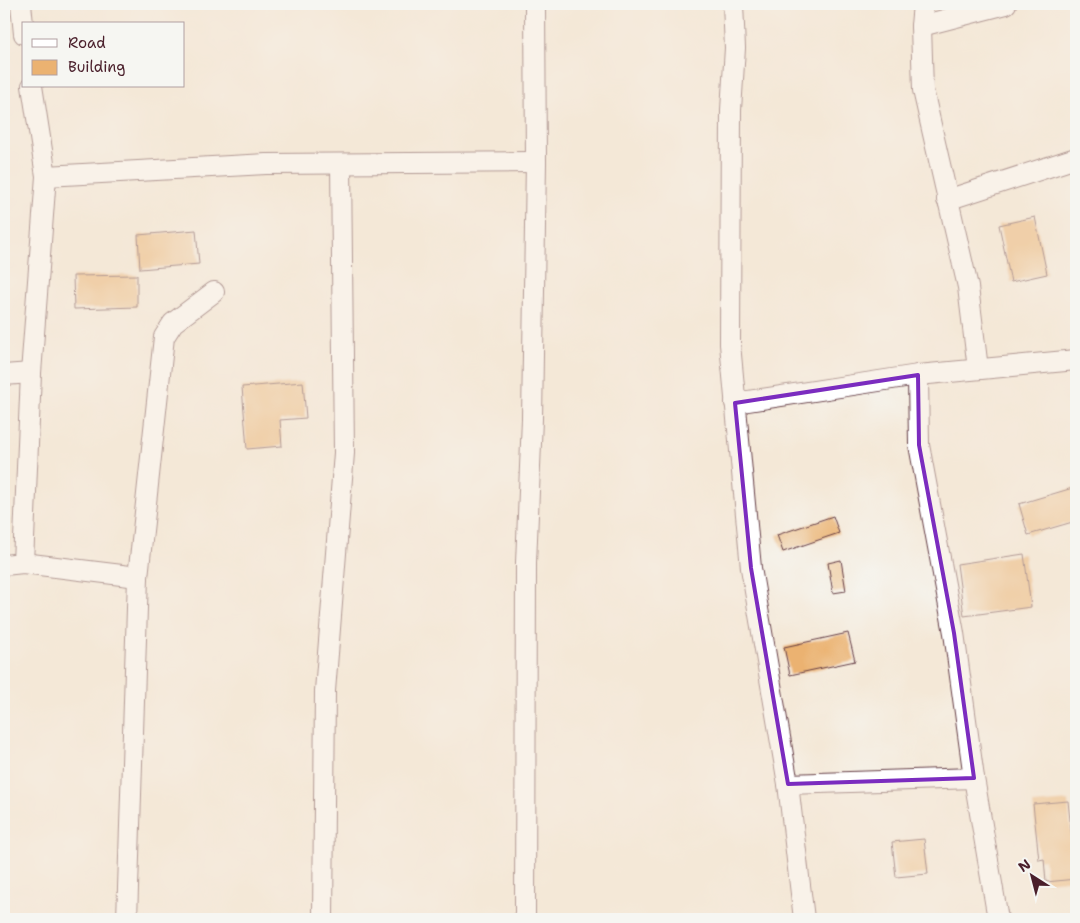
<svg xmlns="http://www.w3.org/2000/svg" width="1080" height="923" font-family="'Shantell Sans',sans-serif">
<rect width="100%" height="100%" fill="#f6f6f2"/>
<filter id="ink" filterUnits="userSpaceOnUse"><feTurbulence type="fractalNoise" baseFrequency=".02" numOctaves="2"/><feDisplacementMap in="SourceGraphic" scale="10" xChannelSelector="R" yChannelSelector="G"/><feConvolveMatrix kernelMatrix="1 2 1 2 8 2 1 2 1" color-interpolation-filters="sRGB"/></filter>
<filter id="wash" filterUnits="userSpaceOnUse"><feTurbulence type="fractalNoise" baseFrequency=".0096" numOctaves="4" result="noise"/><feDisplacementMap in="SourceGraphic" scale="20" xChannelSelector="R" yChannelSelector="G"/><feGaussianBlur stdDeviation="1.12" result="paint"/><feColorMatrix in="noise" values="0 0 0 0 0 0 0 0 0 0 0 0 0 0 0 0 0 1.4 0 .05"/><feComposite in="paint" operator="in"/></filter>
<g filter="url(#wash)">
<rect width="100%" height="100%" fill="#f4e8d7"/>
<g id="blocks">
<g fill="#ebb271">
<polygon points="1035,217 1047,274 1011,282 999,225"/>
<polygon points="196,230 199,264 140,269 138,235"/>
<polygon points="137,275 137,307 74,309 73,276"/>
<polygon points="303,382 306,418 280,420 282,446 247,449 242,387"/>
<polygon points="1076,487 1076,521 1028,535 1019,504"/>
<polygon points="833,516 839,533 783,552 777,535"/>
<polygon points="1024,554 1031,607 964,616 957,564"/>
<polygon points="841,560 846,591 833,593 828,563"/>
<polygon points="848,633 855,661 790,675 784,647"/>
<polygon points="1068,801 1076,879 1046,882 1044,859 1039,860 1033,804"/>
<polygon points="924,839 928,874 896,877 892,842"/>
</g>
</g>
</g>
<g filter="url(#ink)">
<use href="#blocks" fill-opacity="0" stroke="#643d45" stroke-width="1"/>
<g fill="none" stroke-linecap="round" stroke-linejoin="round">
<g stroke="#643d45" stroke-width="22">
<g id="minor">
<polyline points="21,4 24,34"/>
<polyline points="733,4 735,48 731,110 730,344 751,568 788,784 804,919"/>
<polyline points="923,4 921,26 923,90 968,287 978,369"/>
<polyline points="921,26 1006,4"/>
<polyline points="46,176 266,164 536,162"/>
<polyline points="947,200 1076,158"/>
<polyline points="4,375 31,373"/>
<polyline points="918,375 919,445 954,633 974,778 998,919"/>
<polyline points="735,403 918,375 1076,360"/>
<polyline points="23,563 31,373 46,176 32,86"/>
<polyline points="4,565 23,563 138,577"/>
<polyline points="788,784 974,778"/>
<polyline points="127,919 138,577 164,337 173,323 214,292"/>
<polyline points="323,919 325,691 344,453 341,164"/>
<polyline points="525,919 526,563 532,419 536,162 535,4"/>
</g>
</g>
<use href="#minor" stroke="#fff" stroke-width="20"/>
</g>
</g>
<path d="M0 0H1080V923H0ZM918,375L919,445L954,633L974,778L788,784L751,568L735,403Z" fill="#f4e8d7" fill-opacity=".55" fill-rule="evenodd"/>
<path fill="none" stroke="#7b2cbf" stroke-width="4" stroke-linejoin="round" d="M918,375L919,445L954,633L974,778L788,784L751,568L735,403Z"/>
<rect width="1080" height="923" fill="none" stroke="#f6f6f2" stroke-width="20"/>
<rect x="22" y="22" width="162" height="65" fill="#f6f6f2" stroke="#b1a0a2"/>
<rect x="32" y="39" width="25" height="8" fill="#ffffff" stroke="#b1a0a2"/>
<text x="68" y="48" font-size="15" fill="#4a1f2b">Road</text>
<rect x="32" y="60" width="25" height="15" fill="#ebb271" stroke="#b1a0a2"/>
<text x="68" y="72" font-size="15" fill="#4a1f2b">Building</text>
<g transform="translate(1032 876) rotate(324)" stroke="#f6f6f2" stroke-width="4" paint-order="stroke">
<path d="M0-4L9 19L0 12L-9 19Z" fill="#4a1f2b"/>
<text y="-8" font-size="14" font-weight="bold" text-anchor="middle" fill="#4a1f2b">N</text>
</g>
</svg>
